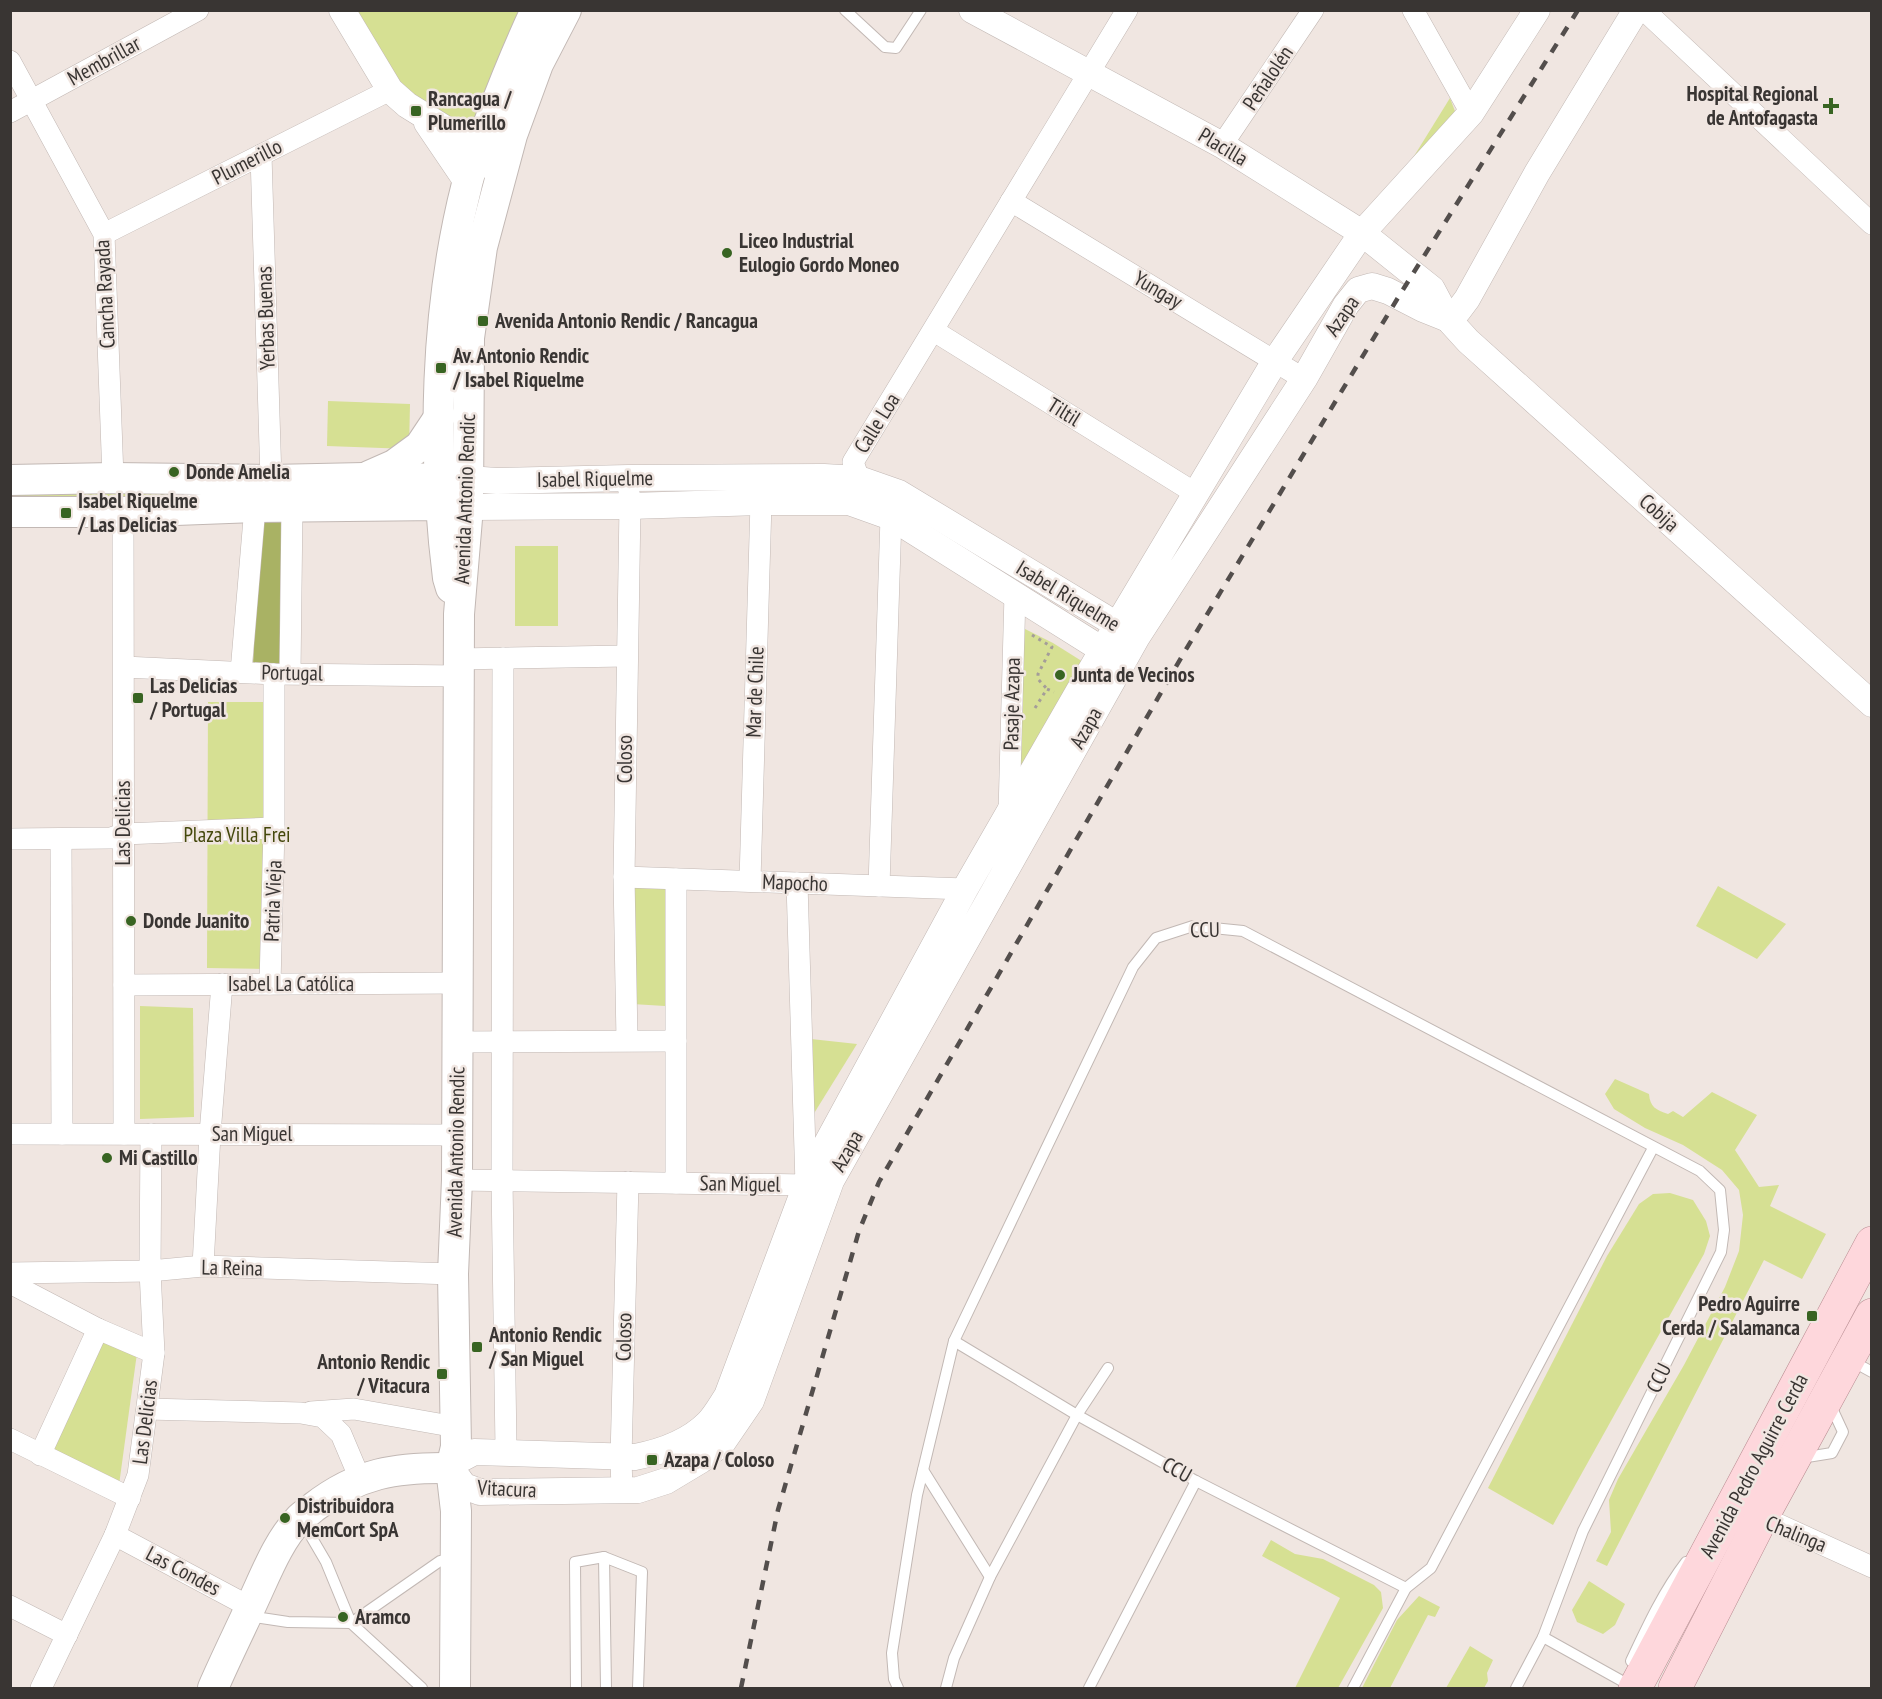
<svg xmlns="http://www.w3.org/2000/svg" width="1882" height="1699" font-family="'PT Sans Narrow',sans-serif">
<rect width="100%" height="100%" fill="#f0e6e1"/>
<g fill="#d6e093">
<polygon points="351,11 527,11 474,137 396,84"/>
<polygon points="1450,98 1456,114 1398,182"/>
<polygon points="328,401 410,404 409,449 327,446"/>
<polygon points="10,492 296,493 11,503"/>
<rect x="515" y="546" width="43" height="80"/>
<polygon points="1015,624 1053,643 1088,665 1018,782"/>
<polygon points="208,702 266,702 265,969 207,968"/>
<polygon points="669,885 665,1006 632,1004 631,887"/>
<polygon points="1718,886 1786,924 1757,959 1696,926"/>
<polygon points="140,1006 193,1008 194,1117 140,1119"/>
<polygon points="811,1039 857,1044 813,1115"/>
<path d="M1615,1079L1649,1094C1650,1107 1656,1110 1668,1114L1673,1111L1683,1117L1712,1092L1757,1115L1735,1150L1759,1187L1779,1185L1770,1206L1826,1234L1802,1279L1764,1260L1607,1566L1596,1561L1611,1532L1609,1500L1618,1479L1684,1365L1725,1287L1739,1251L1743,1215L1739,1190L1722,1170L1683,1145L1645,1128L1614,1109L1605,1094Z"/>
<polygon points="1670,1193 1693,1200 1706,1221 1710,1236 1704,1254 1553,1525 1488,1488 1607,1256 1639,1204 1653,1194"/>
<polygon points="104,1339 137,1353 119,1485 48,1450"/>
<polygon points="1271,1540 1295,1554 1323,1559 1374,1585 1381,1592 1383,1608 1338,1688 1295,1688 1340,1598 1262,1556"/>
<polygon points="1589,1581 1625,1604 1615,1625 1603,1634 1577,1622 1572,1610"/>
<polygon points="1419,1596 1440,1607 1435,1617 1428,1615 1390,1688 1362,1688 1397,1620"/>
<polygon points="1470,1646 1493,1660 1487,1673 1488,1681 1484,1688 1446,1688"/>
</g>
<polygon fill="#a9b264" points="259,521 283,522 287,666 253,665"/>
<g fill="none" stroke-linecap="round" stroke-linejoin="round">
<g stroke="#c2b8b4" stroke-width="12">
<g id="service">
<polyline points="845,10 885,47 896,48 921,10"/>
<polyline points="954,1341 1077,1415 1196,1481 1406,1588"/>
<polyline points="1850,1360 1872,1372"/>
<polyline points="1801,1458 1832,1453 1843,1432 1830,1404"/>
<polyline points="923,1470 990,1577"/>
<polyline points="302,1521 326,1562 351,1623 422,1688"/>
<polyline points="248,1616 288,1622 351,1623 440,1561 452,1558"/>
<polyline points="1543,1637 1622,1681"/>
<path d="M1631,1661C1647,1627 1663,1592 1686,1562"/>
<polyline points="576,1688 575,1562 604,1557"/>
<polyline points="606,1688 604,1557 642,1572 638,1688"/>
<polyline points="898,1688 894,1679 892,1653 917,1495 954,1341 1133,967 1156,938 1193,926 1243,931 1700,1171 1720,1190 1724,1230 1721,1252 1583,1531 1543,1637 1516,1688"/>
<polyline points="946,1688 954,1658 990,1577 1077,1415 1108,1368"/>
<polyline points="1089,1688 1196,1481"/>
<polyline points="1353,1688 1406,1588 1431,1568 1653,1148"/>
</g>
</g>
<g stroke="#c2b8b4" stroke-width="22">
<g id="minor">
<polyline points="1413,10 1471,113"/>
<polyline points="1644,10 1872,224"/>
<polyline points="10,61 104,234 113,478"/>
<polyline points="10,112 198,10"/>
<polyline points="1222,145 1313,10"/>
<polyline points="261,155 271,480"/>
<polyline points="1011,201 1304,379"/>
<polyline points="104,234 390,90"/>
<polyline points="934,331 1195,493"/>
<polyline points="123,512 124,1134"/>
<polyline points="503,658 502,1180 506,1448 508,1453"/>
<polyline points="459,659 626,656"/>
<polyline points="124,667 274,674 460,676"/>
<polyline points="241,672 255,507"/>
<polyline points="290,673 292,507"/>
<polyline points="1009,812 1015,594"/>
<polyline points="10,839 111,838 123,834 274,828"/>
<polyline points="61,839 62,1134"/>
<polyline points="624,877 965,889"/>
<polyline points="750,881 761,502"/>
<polyline points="879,886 891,517 859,479 853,462 1127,10"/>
<polyline points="270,984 274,828 274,674"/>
<polyline points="124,985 458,983"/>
<polyline points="627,1040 624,877 630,506 628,478"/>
<polyline points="457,1042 676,1041"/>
<polyline points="10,1134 457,1135"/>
<polyline points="457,1180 806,1185 797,883"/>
<polyline points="676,1183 676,879"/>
<polyline points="203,1266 210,1134 222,984"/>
<polyline points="10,1273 150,1271 203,1266 453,1274"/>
<polyline points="10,1283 98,1329 154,1353"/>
<polyline points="147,1409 301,1413 323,1417 341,1434 360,1479"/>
<polyline points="311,1412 354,1409 456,1427"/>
<polyline points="10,1439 130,1498"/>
<polyline points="40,1455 98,1329"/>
<polyline points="622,1491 621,1458 628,1182"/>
<polyline points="1751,1521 1762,1517 1872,1567"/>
<polyline points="115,1535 250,1607"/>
<polyline points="10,1606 67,1635"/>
<polyline points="41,1688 115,1535 138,1475 154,1353 150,1271 151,1134"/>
</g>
</g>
<g stroke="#c2b8b4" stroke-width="27">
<g id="tertiary">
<polyline points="342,10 390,90 407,105 478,149 485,156 488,165"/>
<polyline points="972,10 1222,145 1362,233 1432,289 1448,319 1468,341 1872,704"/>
<polyline points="427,123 467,182"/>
<path d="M1448,319L1423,309L1388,291L1372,286L1358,290L1346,305L1304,379L1137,637L831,1181L751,1401L723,1442L701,1460L666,1481L638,1490L480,1492L464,1486L451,1468L459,1460L474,1452L635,1457C661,1452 688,1443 708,1423C715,1416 721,1405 727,1396L806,1185L820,1156L965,889L1103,649L1275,361L1362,233L1471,113L1537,10"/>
<polyline points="1448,319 1458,311 1467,299 1537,173 1636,10"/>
<polyline points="468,479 497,481 628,478 824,477 859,479 899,493 1132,634"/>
<polyline points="468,507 630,506 761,502 849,502 891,517 1117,659"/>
</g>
</g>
<g stroke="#c2b8b4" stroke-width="32">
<g id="secondary">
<polyline points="369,476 394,465 420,446 440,416"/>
<polyline points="10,480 113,478 271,480 364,478 459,479"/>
<polyline points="10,512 123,512 255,507 440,505 460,506"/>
<path d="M451,588L448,578C432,450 435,309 467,184C472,162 482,141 490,120C504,83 519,46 536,10"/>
<path d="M213,1688C226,1658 241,1628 255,1597C267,1571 279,1540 300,1518C304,1514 310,1511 314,1507C358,1473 396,1467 451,1468"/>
<polyline points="455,1688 456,1511 451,1468 456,1447 453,1274 457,1180 459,614 468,507 469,338 482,247 512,135 538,64 566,10"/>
</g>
</g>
<g stroke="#b98d92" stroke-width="34">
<g id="primary">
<polyline points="1635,1688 1872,1243"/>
<polyline points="1675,1688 1762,1517 1872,1315"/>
</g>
</g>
<g stroke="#a49d99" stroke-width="3" stroke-dasharray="3 4.5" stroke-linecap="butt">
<polyline points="1032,635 1052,647 1038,674 1038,679 1047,689"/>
<polyline points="1035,708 1047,689 1054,692"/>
</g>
<use href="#service" stroke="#fff" stroke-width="10"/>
<use href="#minor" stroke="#fff" stroke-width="21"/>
<use href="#tertiary" stroke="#fff" stroke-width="26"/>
<use href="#secondary" stroke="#fff" stroke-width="30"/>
<use href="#primary" stroke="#fed7dc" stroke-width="33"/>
<polyline stroke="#534e4c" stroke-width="4.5" stroke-dasharray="10 10" stroke-linecap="butt" points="741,1688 778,1510 859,1231 879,1182 1185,651 1399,296 1578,10"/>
</g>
<g fill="#386422" stroke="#f0e6e1" stroke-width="2">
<path d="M1828 97h6v6h6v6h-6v6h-6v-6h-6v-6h6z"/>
<rect x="410" y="105" width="12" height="12" rx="3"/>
<circle cx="727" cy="253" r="6"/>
<rect x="477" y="315" width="12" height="12" rx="3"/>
<rect x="435" y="362" width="12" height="12" rx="3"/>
<circle cx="174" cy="472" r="6"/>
<rect x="60" y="507" width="12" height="12" rx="3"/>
<circle cx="1060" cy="675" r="6"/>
<rect x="132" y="692" width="12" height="12" rx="3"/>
<circle cx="131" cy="921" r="6"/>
<circle cx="107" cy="1158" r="6"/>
<rect x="1806" y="1310" width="12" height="12" rx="3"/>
<rect x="471" y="1341" width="12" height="12" rx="3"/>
<rect x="436" y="1368" width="12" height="12" rx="3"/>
<rect x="646" y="1454" width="12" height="12" rx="3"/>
<circle cx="285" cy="1518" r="6"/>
<circle cx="343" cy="1617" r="6"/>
</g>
<g text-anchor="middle" stroke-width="5" stroke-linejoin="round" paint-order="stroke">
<g font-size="21" fill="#393533" stroke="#f0e6e1">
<text transform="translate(104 61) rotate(-29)" y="7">Membrillar</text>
<text transform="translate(1268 78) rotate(-56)" y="7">Peñalolén</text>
<text transform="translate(1223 147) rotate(31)" y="7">Placilla</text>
<text transform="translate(247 162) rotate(-27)" y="7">Plumerillo</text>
<text transform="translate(1158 290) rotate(31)" y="7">Yungay</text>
<text transform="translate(105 294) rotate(-93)" y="7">Cancha Rayada</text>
<text transform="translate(1342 316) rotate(-56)" y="7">Azapa</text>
<text transform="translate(266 318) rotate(-92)" y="7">Yerbas Buenas</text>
<text transform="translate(1064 412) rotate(32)" y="7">Tiltil</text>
<text transform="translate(877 423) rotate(-58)" y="7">Calle Loa</text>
<text transform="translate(595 479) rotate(-1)" y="7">Isabel Riquelme</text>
<text transform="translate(465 499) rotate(-88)" y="7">Avenida Antonio Rendic</text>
<text transform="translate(1659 513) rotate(42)" y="7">Cobija</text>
<text transform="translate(1068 596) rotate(31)" y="7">Isabel Riquelme</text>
<text transform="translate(292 673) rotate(1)" y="7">Portugal</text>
<text transform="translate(755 692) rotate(-88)" y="7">Mar de Chile</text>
<text transform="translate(1012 704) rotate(-89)" y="7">Pasaje Azapa</text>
<text transform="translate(1086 728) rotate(-61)" y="7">Azapa</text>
<text transform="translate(625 759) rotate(-90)" y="7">Coloso</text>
<text transform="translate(123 823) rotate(-90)" y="7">Las Delicias</text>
<text transform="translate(795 883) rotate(2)" y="7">Mapocho</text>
<text transform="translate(273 901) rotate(-88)" y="7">Patria Vieja</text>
<text transform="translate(1205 930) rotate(-1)" y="7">CCU</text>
<text x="291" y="991">Isabel La Católica</text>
<text x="252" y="1141">San Miguel</text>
<text transform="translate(847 1151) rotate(-61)" y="7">Azapa</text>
<text transform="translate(456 1152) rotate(-89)" y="7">Avenida Antonio Rendic</text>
<text transform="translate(740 1184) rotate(1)" y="7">San Miguel</text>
<text transform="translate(232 1268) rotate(1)" y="7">La Reina</text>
<text transform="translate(624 1337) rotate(-89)" y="7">Coloso</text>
<text transform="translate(1659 1378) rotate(-64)" y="7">CCU</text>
<text transform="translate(145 1422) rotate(-83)" y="7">Las Delicias</text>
<text transform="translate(1754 1466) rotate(-62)" y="7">Avenida Pedro Aguirre Cerda</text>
<text transform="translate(1177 1470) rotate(29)" y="7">CCU</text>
<text transform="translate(507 1489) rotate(3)" y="7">Vitacura</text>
<text transform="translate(1796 1534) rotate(22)" y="7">Chalinga</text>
<text transform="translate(183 1571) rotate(28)" y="7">Las Condes</text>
</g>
<g font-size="21" font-weight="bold" fill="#393533" stroke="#f0e6e1" text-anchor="start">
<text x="1818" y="101" text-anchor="end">Hospital Regional<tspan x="1818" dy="24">de Antofagasta</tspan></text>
<text x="428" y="106">Rancagua /<tspan x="428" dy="24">Plumerillo</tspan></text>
<text x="739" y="248">Liceo Industrial<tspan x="739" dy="24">Eulogio Gordo Moneo</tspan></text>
<text x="495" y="328">Avenida Antonio Rendic / Rancagua</text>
<text x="453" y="363">Av. Antonio Rendic<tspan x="453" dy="24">/ Isabel Riquelme</tspan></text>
<text x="186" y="479">Donde Amelia</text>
<text x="78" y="508">Isabel Riquelme<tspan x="78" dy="24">/ Las Delicias</tspan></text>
<text x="1072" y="682">Junta de Vecinos</text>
<text x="150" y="693">Las Delicias<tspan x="150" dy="24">/ Portugal</tspan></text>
<text x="143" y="928">Donde Juanito</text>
<text x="119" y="1165">Mi Castillo</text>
<text x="1800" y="1311" text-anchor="end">Pedro Aguirre<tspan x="1800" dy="24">Cerda / Salamanca</tspan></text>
<text x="489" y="1342">Antonio Rendic<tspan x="489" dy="24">/ San Miguel</tspan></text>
<text x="430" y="1369" text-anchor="end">Antonio Rendic<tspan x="430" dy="24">/ Vitacura</tspan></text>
<text x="664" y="1467">Azapa / Coloso</text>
<text x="297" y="1513">Distribuidora<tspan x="297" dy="24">MemCort SpA</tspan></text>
<text x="355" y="1624">Aramco</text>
</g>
<g font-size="21" fill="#44480c" stroke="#f0e6e1">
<text x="237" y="842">Plaza Villa Frei</text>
</g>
</g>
<rect width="1882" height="1699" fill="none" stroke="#393533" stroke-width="24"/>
</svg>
